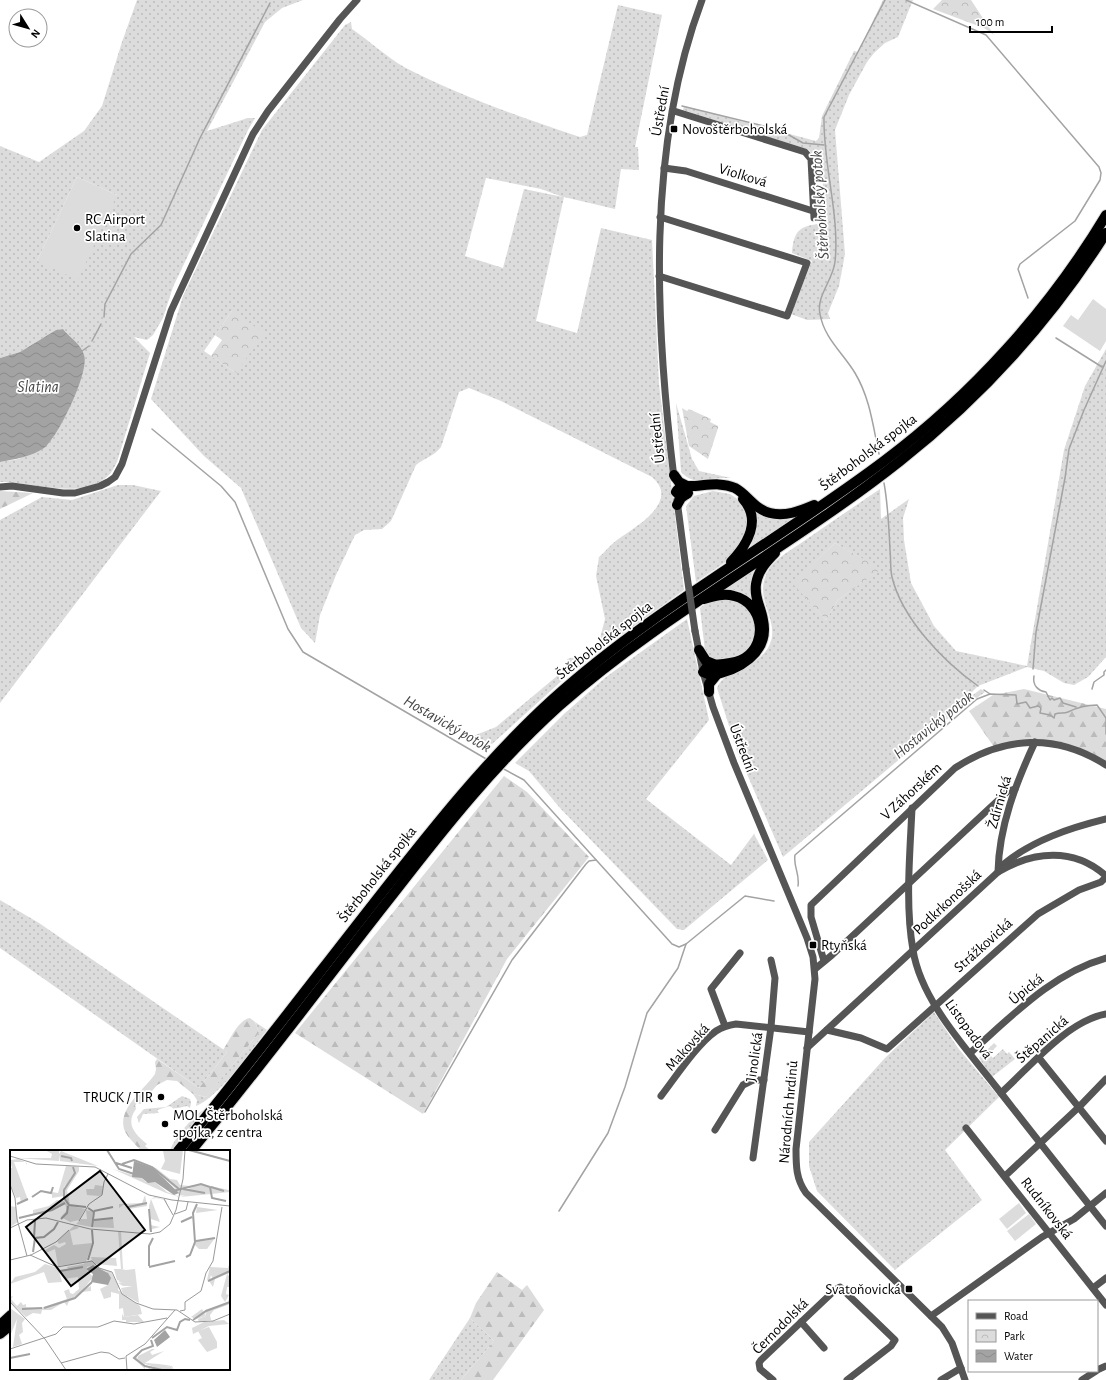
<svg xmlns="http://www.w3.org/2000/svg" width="1106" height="1380" font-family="'Alegreya Sans',sans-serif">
<defs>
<pattern id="grass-dots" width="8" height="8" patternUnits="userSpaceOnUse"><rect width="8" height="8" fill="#dcdcdc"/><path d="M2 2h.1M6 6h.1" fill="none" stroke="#bbb" stroke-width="1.8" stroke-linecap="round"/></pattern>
<pattern id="forest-firs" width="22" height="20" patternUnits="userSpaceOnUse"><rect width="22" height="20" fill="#dcdcdc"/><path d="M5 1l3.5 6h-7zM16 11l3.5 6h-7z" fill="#bbb"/></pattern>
<pattern id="park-crowns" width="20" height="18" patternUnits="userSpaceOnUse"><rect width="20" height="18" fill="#dcdcdc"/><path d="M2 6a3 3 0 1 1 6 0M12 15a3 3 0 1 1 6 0" fill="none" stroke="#bbb"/></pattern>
<pattern id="water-waves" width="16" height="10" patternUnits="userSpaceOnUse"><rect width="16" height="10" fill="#a3a3a3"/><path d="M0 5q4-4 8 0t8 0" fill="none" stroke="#8b8b8b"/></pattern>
</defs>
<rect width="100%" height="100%" fill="#fff"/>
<g fill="url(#grass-dots)" fill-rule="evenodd">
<path d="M137,0H303L282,8L265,22L207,131L248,118H255L248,130L173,287L163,318L153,335L147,340L134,337L150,353L117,462C115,466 112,472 109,475C81,502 33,481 0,482V462L19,459L52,439L68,411L81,376L78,345L63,329L56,330L20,352L0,358V146L39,162L84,131L102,106L122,42ZM77,177L117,195L37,261Z"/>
<path d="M883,0H913L898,37L885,43L874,53L867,62L849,95L835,130L845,254L839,286L828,313L830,319L807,320L791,314L812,261L792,253C794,227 802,226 825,223L822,170H817L816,160L809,150L683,110L684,106L816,141L819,138L822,116L854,51L858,52Z"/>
<path d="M618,5L662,15L635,147H638L639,170L621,169L615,209L564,197L536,321L577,333L601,228L652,240L659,384L684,590L610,643L566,677L492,744L473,736L496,727L563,671L567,665V659L583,655L598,644L600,638L605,619L596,576L599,557C605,552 610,545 617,540C635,527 681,502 652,477L501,401L469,388L459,392L441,447C434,456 425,458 416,465L391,521L382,529L364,530L355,535L336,575L320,615L315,643L301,628L241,488L204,456L151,399L183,296L262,130L345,25L351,22L352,29C370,41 385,56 404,67C460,96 520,117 580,137L587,135ZM486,178L541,189L563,197L524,189L503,268L465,256ZM232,311L236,373L204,351Z"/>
<path d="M1106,349V657L1088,677L1074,685L1064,683L1044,671L1027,667L978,686L957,707L981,689L985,692L951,716L783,857L737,751L717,688C727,667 755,669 768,648C780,628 763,609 763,589C763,582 765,576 769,569C777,557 793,549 804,541C830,523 855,506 880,489L881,519L909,499L903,518L904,540L911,583L934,626L956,651L1027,666L1064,450L1085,386ZM835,543L880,569L838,600L826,620L793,583Z"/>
<path d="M676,403L692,459L699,471L731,478H714V481C701,481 691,483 681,472Z"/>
<polygon points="118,485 133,485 161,491 0,703 0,520 42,497 72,500"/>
<polygon points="713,491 730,494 742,502 748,514 748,532 727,561 696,582 686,506 694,496"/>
<path d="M756,512L777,520L794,519L750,548C754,536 760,526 756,512Z"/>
<polygon points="754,568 750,585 751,598 741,592 724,589"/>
<polygon points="721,598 741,601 756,619 755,642 741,657 716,661 710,658 705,651 700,608 708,602"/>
<polygon points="687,619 709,720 646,799 731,865 754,834 768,860 684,930 677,929 560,808 529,771 515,763 564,714 606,677"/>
<polygon points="0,900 39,923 227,1052 199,1088 0,948"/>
<polygon points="934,1012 958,1048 999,1097 945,1150 982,1200 895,1270 817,1191 809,1166 809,1142 885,1058"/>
<path d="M255,1022L267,1030C250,1051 221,1096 196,1106L197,1100L193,1094L206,1097L208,1094L259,1033Z"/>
<polygon points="994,1043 997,1046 989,1054 993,1058 1003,1049 1007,1054 1009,1052 1015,1059 992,1077 979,1058"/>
<polygon points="182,1096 190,1099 191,1103 190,1108 187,1106 174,1109 170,1106 157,1110 159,1113 143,1114 139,1123 137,1117 144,1109 166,1107"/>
<path d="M203,1110L172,1151H170C173,1139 192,1118 203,1110Z"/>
<polygon points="470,1318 494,1341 461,1380 429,1380"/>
</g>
<g fill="url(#forest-firs)">
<polygon points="0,491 33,493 0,509"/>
<polygon points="1024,689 1106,709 1106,762 1036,740 994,747 969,711 993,695"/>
<polygon points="504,776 527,792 589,857 507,959 423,1114 295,1033"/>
<path d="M250,1018L255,1022L259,1033L206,1097L193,1094L177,1081L167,1080L157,1085L141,1104L137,1103L135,1105L136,1109C125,1124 135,1134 147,1144L145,1146L151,1151H141C136,1144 127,1138 124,1129C118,1108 145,1089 155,1074L156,1069L155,1062L157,1059L199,1088L227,1052L223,1050C230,1040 238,1020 250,1018Z"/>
<polygon points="497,1272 522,1290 527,1285 544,1310 493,1380 461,1380 494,1341 470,1318 476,1303"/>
</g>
<g fill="url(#park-crowns)">
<polygon points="942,0 971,0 994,35 984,28 933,9"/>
<polygon points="232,311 264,333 236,373 211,356 222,340 215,335"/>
<polygon points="682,408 687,411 689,409 711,419 710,422 718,426 718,428 708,459 689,446"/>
<polygon points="835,543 881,569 838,600 826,620 792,583"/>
</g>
<g fill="#dcdcdc">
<polygon points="77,177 117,195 78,280 37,261"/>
<polygon points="1093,299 1106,309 1106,341 1100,351 1063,326 1071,315 1078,320"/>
<polygon points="1019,1203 1026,1213 1007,1229 999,1219"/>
<polygon points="1029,1214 1036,1224 1015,1241 1007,1231"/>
</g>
<path fill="url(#water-waves)" d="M63,329C70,338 81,344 84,355C90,371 58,438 44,448C31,457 15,459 0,462V358L20,352L56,330Z"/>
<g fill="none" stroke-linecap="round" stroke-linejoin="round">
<g stroke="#a3a3a3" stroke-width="1.5">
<polyline points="906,0 986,35 1099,167 1101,173 1100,180 1075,221 1020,264 1018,269 1028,298"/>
<polyline points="682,106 780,130 803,143 824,145"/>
<polyline points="104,317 105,304 131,254 161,225 200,138 270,3"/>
<polyline points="1056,338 1102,367"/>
<polyline points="92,341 101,324"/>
<polyline points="82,351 89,346"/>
<polyline points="152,429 221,486 235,502 288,629 303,652 488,760"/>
<path d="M879,454C873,426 870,398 855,373C843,353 824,338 820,314C816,296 833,280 835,262C840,216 823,165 824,117L885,0"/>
<path d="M884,483C888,505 889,527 890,550C891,559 890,569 892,577C902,619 944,662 978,686"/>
<polyline points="1033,669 1036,632 1065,478 1069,449 1084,410 1106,361"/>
<path d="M1034,676C1032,686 1039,691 1046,692L1050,700L1052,698L1054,700L1060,698L1063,703L1076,707"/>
<polyline points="1092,689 1094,682 1104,675 1104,672 1106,670"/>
<polyline points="984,690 990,694"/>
<polyline points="502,768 524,780 672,944 679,947 686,944 745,896 774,901"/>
<path d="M798,886C800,874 793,866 795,855L977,699L990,694L1016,695L1017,704L1026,702L1030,708L1038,706L1041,708L1040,713L1050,715L1054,718L1055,714C1060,712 1064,714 1068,712C1076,708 1088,705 1097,705L1106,718V734"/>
<polyline points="425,1112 512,960 586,864 589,861 596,860"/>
<polyline points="559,1211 608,1133 625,1087 647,1013 678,968 686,944"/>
</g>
<g stroke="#dbdbdb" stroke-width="12">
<g id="highway">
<polyline points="674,475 679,482 687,486"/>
<path d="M687,494H679L676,492C680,485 688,486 695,486C708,485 722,482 735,488C748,495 754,509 770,513C785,517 800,511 814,505"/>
<polyline points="677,505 681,498 688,493"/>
<path d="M731,562C747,545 762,520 743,499"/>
<path d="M704,599C714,596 724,593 734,596C763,603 769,642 745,658C733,666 720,662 707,667L703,672L710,675C738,671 770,653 763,620C761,607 754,598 756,584C758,571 766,562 775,553"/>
<polyline points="699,650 706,661 716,665"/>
<polyline points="709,692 709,684 718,673"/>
<path d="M178,1151C246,1069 311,983 377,899C432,829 487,759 553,699C654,608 775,543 884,461C972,395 1049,310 1106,215"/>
<path d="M191,1151C261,1067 326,979 394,893C445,827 497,762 559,706C664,613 790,548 900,461C981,397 1051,320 1106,233"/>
<polyline points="0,1325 11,1315"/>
<polyline points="0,1334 11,1325"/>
</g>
</g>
<g stroke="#555" stroke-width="7">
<polyline points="674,111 805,152 811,159 814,218"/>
<polyline points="664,168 686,171 813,211"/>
<polyline points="659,276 787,316 807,263 660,217"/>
<path d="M674,478C655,322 646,149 702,0"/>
<polyline points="0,487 12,486 63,493 75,493 100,486 108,482 115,477 122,464 171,311 253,134 268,111 340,19 357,0"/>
<polyline points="677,500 686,569"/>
<path d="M695,631L703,672L713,707L734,763L807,938L813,957L815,979L796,1149C796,1166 796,1179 806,1193L942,1327L952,1343L965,1380"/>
<path d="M912,808C910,854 905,905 913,950C921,1001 967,1049 997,1088C1033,1134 1069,1180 1106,1226"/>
<path d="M1004,864C1033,840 1070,828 1106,819"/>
<path d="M998,872C999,826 1016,783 1035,742"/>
<path d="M824,961L811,917V905L955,768C1004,736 1056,733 1106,765"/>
<polyline points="815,969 832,955 1008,791 1015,789"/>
<polyline points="725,1026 711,989 740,953"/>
<polyline points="827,1030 861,1038 887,1049 1038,914 1079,890 1101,882 1106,877"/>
<path d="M807,1048L998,872C1033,851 1074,847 1106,876"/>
<path d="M970,1053C1011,1017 1052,973 1106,958"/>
<polyline points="1039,1058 1106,1141"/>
<path d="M1001,1093C1030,1067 1067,1021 1106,1014"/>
<path d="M661,1096C675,1078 697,1044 716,1031C722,1027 729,1025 736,1024L809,1032"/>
<polyline points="966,1128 1106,1305"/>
<polyline points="715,1130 743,1085 753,1080 764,1080"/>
<polyline points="753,1158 771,1027 775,978 771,960"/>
<polyline points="1005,1176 1079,1107 1106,1079"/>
<polyline points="1093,1288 1106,1278"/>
<polyline points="931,1316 1042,1237 1074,1219 1106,1193"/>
<polyline points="801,1322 824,1348"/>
<polyline points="1097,1370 1106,1366"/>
<polyline points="773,1380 760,1369 759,1363 761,1360 835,1290 840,1287 895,1340 891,1346 847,1380"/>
<polyline points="941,1380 961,1368"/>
<polyline points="1082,1380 1096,1371"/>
</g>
<use href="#highway" stroke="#000" stroke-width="10"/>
<polyline stroke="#555" stroke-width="7" points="686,569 695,631"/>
</g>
<g fill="#000" stroke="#fff" stroke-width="1.5">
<rect x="670" y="125" width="8" height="8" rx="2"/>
<circle cx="77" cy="228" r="4"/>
<rect x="809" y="941" width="8" height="8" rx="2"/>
<circle cx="161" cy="1097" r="4"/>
<circle cx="165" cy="1124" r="4"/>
<rect x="905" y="1285" width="8" height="8" rx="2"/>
</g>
<g text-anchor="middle" stroke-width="3.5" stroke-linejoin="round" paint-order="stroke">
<g font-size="15" fill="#000" stroke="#fff">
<text transform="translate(660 111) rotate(-80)" y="5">Ústřední</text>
<text transform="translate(743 175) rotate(17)" y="5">Violková</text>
<text transform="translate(657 438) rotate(-96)" y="5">Ústřední</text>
<text transform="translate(868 452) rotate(-37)" y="5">Štěrboholská spojka</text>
<text transform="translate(604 640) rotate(-38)" y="5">Štěrboholská spojka</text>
<text transform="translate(743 748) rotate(69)" y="5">Ústřední</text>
<text transform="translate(911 791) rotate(-43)" y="5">V Záhorském</text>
<text transform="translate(999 802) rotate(-74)" y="5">Ždírnická</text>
<text transform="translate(377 874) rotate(-52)" y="5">Štěrboholská spojka</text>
<text transform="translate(947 902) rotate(-43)" y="5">Podkrkonošská</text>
<text transform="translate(983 945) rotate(-42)" y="5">Strážkovická</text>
<text transform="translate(1026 989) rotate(-39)" y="5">Úpická</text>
<text transform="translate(969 1029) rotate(54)" y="5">Listopadová</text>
<text transform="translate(1042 1039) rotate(-41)" y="5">Štěpanická</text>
<text transform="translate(687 1047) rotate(-48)" y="5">Makovská</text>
<text transform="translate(754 1057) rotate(-82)" y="5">Jinolická</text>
<text transform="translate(788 1112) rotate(-85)" y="5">Národních hrdinů</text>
<text transform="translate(1047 1208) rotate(52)" y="5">Rudníkovská</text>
<text transform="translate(780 1326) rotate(-45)" y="5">Černodolská</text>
</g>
<g font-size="15" fill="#000" stroke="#fff" text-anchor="start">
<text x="682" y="134">Novoštěrboholská</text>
<text x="85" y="224">RC Airport<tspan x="85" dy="17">Slatina</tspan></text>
<text x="821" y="950">Rtyňská</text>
<text x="153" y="1102" text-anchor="end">TRUCK / TIR</text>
<text x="173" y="1120">MOL, Štěrboholská<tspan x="173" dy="17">spojka, z centra</tspan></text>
<text x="901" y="1294" text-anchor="end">Svatoňovická</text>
</g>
<g font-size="16" font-style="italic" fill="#444" stroke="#fff">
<text transform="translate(819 205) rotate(-94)" y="6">Štěrboholský potok</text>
<text x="38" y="392">Slatina</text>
<text transform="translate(448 723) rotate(30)" y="6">Hostavický potok</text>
<text transform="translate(933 724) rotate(-39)" y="6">Hostavický potok</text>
</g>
</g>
<g transform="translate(10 1150)">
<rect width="220" height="220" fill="#fff"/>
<path d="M35,0H49V4L51,1L88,16L50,11L49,5V11L7,8H41L42,4ZM173,0L170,24L151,19L155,11L153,1ZM8,9L17,13L16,15V12H4L18,50L11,53L10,47L6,48L0,33V18H2L0,10ZM56,16H65L64,25L54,40V46L42,48V42L48,43ZM56,16L62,21L61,30L54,38L57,30ZM103,19L132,28L136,32H145L157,42L170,47L156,43ZM85,35L93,36L92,44L89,46L77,45L76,39H84ZM200,36L219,40L220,42L201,44ZM145,47L156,50L159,59L155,50L146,48L141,49L150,72L141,69L140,75L150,77L139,80V56L141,49ZM47,50L54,51L58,55L75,59L69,70L60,72L51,67L57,60L55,54L38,62L23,64V60L39,56ZM0,56L6,57L8,72L0,77ZM187,57L208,60L186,63ZM76,60L83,62L81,77L66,74L71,69H77ZM65,75L69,78L60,81L63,95L82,93L76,112L48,116L45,99L36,103L35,100L44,95L49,98L56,94L55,92L49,94L47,91ZM108,81H111L113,119H111L116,120L125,119L129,153L113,144L111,138L123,136H113L108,133L113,132H108L110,131L107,130L104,119H111ZM205,88L197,99H189L184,94L187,91ZM81,107L106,108L107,116L86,114V116L101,122L109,137L108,140L130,156L132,164L114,167L113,158L109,159V144L101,142V147L94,149L90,139L98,135L97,122L83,115L77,117L76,119L83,127L72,141L81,136V141L71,142L59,151L57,156L54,152L41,160H32L31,164L23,163L16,167L0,152V147L3,146L1,149L7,156L11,152L13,155L16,154V157L31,158L57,149L54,141L59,139L60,143L63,144L69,139L68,127L54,129L48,120H59L57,117L73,114L82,110ZM220,111V123L217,124L220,127V137H217L216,144L219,145L215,152L211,146L217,124L205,129L203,137L199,131L196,132L203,129L201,125L200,129L197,130L200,117L218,118ZM35,114L48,118L52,132L38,133L34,122L0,134L5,127L25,122ZM220,144V154L204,160L200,165L201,170L189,172L188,169L196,166L195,160L218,153ZM0,158L15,169L12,173L13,182L9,185L12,194L3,197L7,169L0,186ZM199,177L207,192V198L197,202L188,190L192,188L188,181ZM130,212L161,217L163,220H153Z" fill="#dcdcdc" fill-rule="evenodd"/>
<path d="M125,9L146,18L160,29L167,30L170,35L180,36L191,34L199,36L201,44L170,47L190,41L183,37L166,39L143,18ZM56,16L61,17L63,24L55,38ZM65,16L69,17V21L57,40L60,55L54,48V41L64,25ZM135,45L137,56L119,59L118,55H113L109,58V54L132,53ZM103,68L104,78L82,77L83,70ZM112,164L114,167L128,165L134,172H116V170H112ZM214,170L219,174L199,176L183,184L182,178L194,172ZM142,199H145L140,202L142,205L154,201L135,213L149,214L162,216L164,220L161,217L135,214L130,212L136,216L149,217L153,220L141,218L138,220L139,217L135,216V219L123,208L126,205L128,209V206Z" fill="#dcdcdc"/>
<path d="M187,35L190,41L179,46L166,45H169L165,38L176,40Z" fill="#dcdcdc"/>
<path d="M192,159L196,166L186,169L181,167Z" fill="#dcdcdc"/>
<path d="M124,11L143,18L169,43L164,45L145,32L138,33L132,28L122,27ZM83,115L98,123L101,128L98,135L81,132L83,124L76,119ZM155,180L160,187L147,197L144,190Z" fill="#a3a3a3"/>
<path fill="none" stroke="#a3a3a3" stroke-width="2" d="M97,0L109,19L124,24M179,0L220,11M51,6L61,8L62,11M106,13L122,18M112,14L124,10L142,17L169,39M63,17L65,23L54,40V48L59,55L76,57M201,37L214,41M173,39L195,43M163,41L191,34L200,37L202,48L216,51M22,47L31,41L41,43L43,37M7,54L18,49M118,57L137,53M78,58L84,62L82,77M139,59L141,82M84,61L103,57M9,68L42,60L55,53M51,69L57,63L58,56M84,70L103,68M171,72L182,67M24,88L25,71M186,91L205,88M23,102L25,88L34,87L44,79L48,72M176,107L180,105L185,92L183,63L187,54M78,110L83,93L82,80M139,116V96L143,88M139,117L165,111M50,121L73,117M198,131L220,121M34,158L65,148L82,132M12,159L32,158M183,170L196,161L220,152M142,188L157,177L167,180L170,172L175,169L180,170M141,190L143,196L132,200L124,208L135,216L152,220M0,208L20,204"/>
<path fill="none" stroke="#999" stroke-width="1" d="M0,6L26,14L85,17L139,45L162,50L220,56M0,34L5,48L7,69L17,106M154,49L163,65M165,64L176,60L178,52M69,71L79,54L92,45L94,32L98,24M0,78L17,70L36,68L80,79L140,84L150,82L160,74L166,60L173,29L175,0M20,105L47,117L82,111L89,118L102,122L112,144L126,153L143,159L167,160L185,172L203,171L220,164M0,110L21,105L46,92L59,80M0,152L35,189L56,220M170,161L175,160V152L191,141L196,123L203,111L212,57M0,199L46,184L53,177H88L104,171L124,174L157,168M51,213L91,202L99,203L109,209L115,208M117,220L116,206L135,194L165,160"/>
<path fill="#000" fill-opacity="0.15" stroke="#000" stroke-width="2" d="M90,21L135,80L61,136L16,77Z"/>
<rect width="220" height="220" fill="none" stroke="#000" stroke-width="2"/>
</g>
<rect x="968" y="1300" width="130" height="72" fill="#ffffff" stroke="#999999"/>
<rect x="976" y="1313" width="20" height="6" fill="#555555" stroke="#999999"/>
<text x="1004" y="1320" font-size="12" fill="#000000">Road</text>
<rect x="976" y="1330" width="20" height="12" fill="url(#park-crowns)" stroke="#999999"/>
<text x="1004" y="1340" font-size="12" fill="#000000">Park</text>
<rect x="976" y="1350" width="20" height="12" fill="url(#water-waves)" stroke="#999999"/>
<text x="1004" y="1360" font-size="12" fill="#000000">Water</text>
<g transform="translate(28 28) rotate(127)"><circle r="19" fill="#ffffff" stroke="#999999"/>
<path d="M0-3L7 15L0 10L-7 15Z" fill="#000000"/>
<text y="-6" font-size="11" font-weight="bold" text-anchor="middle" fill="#000000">N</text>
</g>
<path d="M970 26v6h82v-6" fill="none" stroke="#000000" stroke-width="2"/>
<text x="976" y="26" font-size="12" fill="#000000" stroke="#ffffff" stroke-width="3" paint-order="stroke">100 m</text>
</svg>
